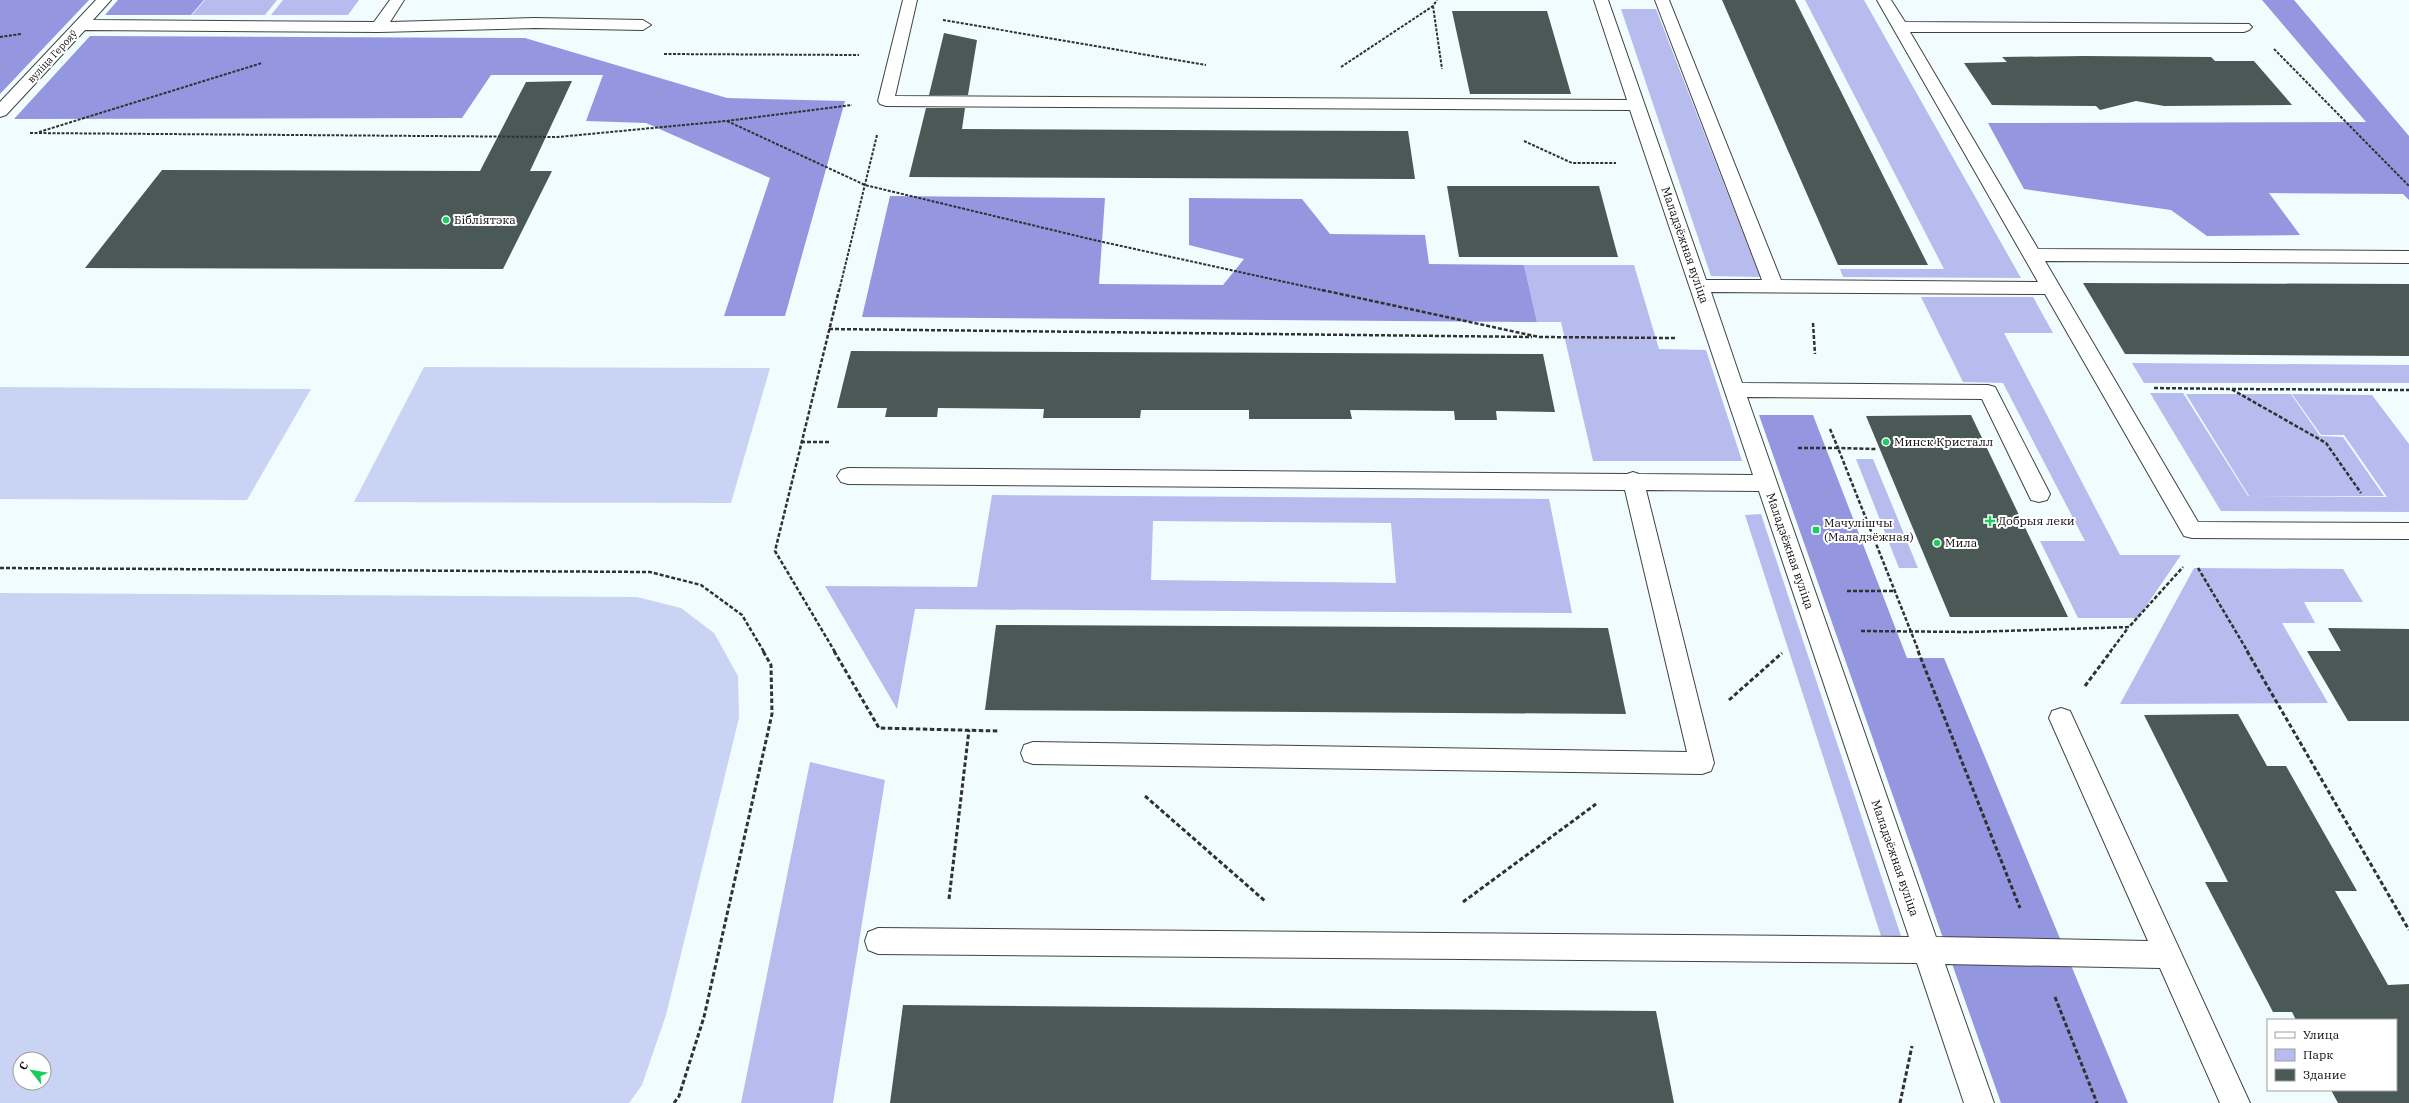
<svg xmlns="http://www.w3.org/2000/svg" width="2409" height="1103" font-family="'IBM Plex Serif',serif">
<rect width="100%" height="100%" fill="#f1fcff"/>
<g fill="#b6bcee" fill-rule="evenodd">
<polygon points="205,0 277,0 265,15 192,15"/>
<polygon points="283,0 359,0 348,15 271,15"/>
<polygon points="1805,0 1864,0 2021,278 1843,277 1840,269 1944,269"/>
<polygon points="1621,9 1656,9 1760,277 1711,276"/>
<polygon points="1524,265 1634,265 1659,349 1706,350 1742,461 1593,461 1561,322 1537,322"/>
<polygon points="1921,297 2033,297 2053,333 2004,333 2120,555 2181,555 2138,618 2078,618 2040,541 2085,541 2003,383 1963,382"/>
<polygon points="2132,363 2409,365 2409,383 2144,383"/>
<polygon points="2150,393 2183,393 2248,496 2387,497 2344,435 2321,435 2292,394 2372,395 2409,444 2409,512 2221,511"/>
<polygon points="2186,394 2291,394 2320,436 2343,437 2384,496 2249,496"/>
<polygon points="1856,459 1873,459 1918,568 1899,568"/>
<path d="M992,495L1549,499L1572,613L915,609L897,709L825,586L977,587ZM1153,521L1391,523L1396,583L1151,580Z"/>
<polygon points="1761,514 1901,936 1881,936 1745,515"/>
<polygon points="2194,568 2343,569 2363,602 2304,602 2315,623 2282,623 2328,703 2120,704"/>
<polygon points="810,762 885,780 833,1103 741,1103"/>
</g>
<g fill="#9496e0">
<polygon points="0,0 89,0 0,94"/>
<polygon points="118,0 204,0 191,15 105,15"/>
<polygon points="2262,0 2294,0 2409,136 2409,200 2403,194 2269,193 2300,235 2207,236 2171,210 2024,189 1988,123 2366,122"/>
<polygon points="90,36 525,38 727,98 845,101 785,316 724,316 770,178 646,123 586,121 603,75 491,75 462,118 14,119"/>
<polygon points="890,196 1105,198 1099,284 1223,285 1244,259 1189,245 1189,198 1302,199 1330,234 1425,235 1429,264 1524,265 1537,322 862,317"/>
<polygon points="1759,415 1813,415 1907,658 1944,658 2128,1103 2001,1103"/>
</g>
<g fill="#c9d3f4" fill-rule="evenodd">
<polygon points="424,367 770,368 731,503 354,502"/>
<polygon points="0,387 311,389 247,500 0,499"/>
<path d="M0,593L637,597L681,608L714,633L738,676L739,718L666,1015L642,1085L629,1103H0ZM20,1059H44V1083H20Z"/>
</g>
<g fill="#4a5956">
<polygon points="1722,0 1795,0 1928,265 1838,265"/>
<polygon points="1452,11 1547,11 1571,94 1470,94"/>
<polygon points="944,33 977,40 968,95 929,95"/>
<polygon points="2085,56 2211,57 2215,61 2254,61 2292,105 2164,106 2136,101 2100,110 2096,106 1992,105 1964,63 2007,62 2002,57"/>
<polygon points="572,81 530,171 552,171 503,269 85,268 162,170 480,171 526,82"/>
<polygon points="926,108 965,108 962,129 1408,131 1415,179 909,177"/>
<polygon points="1447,186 1599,186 1618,257 1459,257"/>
<polygon points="2083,283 2409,284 2409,356 2125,354"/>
<polygon points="851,351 1543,354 1555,412 1496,411 1497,420 1455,420 1454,411 1350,410 1352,419 1249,419 1249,410 1141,410 1140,418 1043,418 1044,409 938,408 937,417 885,417 887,408 837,408"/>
<polygon points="1971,415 2068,617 1950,617 1866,416"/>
<polygon points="996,625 1608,628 1626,714 985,710"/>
<polygon points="2328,628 2409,629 2409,721 2348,721 2307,651 2341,651"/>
<polygon points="2238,714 2267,766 2286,766 2357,891 2335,891 2388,985 2409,984 2409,1103 2338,1103 2331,1090 2396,1090 2396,1020 2296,1020 2292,1012 2273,1012 2205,882 2228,882 2144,715"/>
<polygon points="903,1005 1656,1011 1674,1103 890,1103"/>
</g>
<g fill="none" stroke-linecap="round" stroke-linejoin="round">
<g stroke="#424242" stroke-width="2">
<g id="minor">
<polygon points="96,0 111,0 93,20 374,22 390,0 404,0 390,22 535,18 643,20 651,25 643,30 535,28 379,32 85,30 6,115 0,117 0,102"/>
<polygon points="903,0 917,0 895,96 1627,100 1594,0 1608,0 1706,280 1762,280 1655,0 1669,0 1781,280 2038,282 1877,0 1891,0 1905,22 2249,24 2252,27 2249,30 2244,32 1910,32 2038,249 2409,251 2409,263 2045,261 2198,522 2409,523 2409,539 2192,538 2184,536 2045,294 1711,292 1742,383 1988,385 1995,387 2050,494 2047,500 2039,502 2031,500 1982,399 1747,397 1936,937 2148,941 2049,718 2052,711 2061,708 2070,711 2250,1103 2220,1103 2160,968 1945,964 1994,1103 1964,1103 1917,963 878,954 868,950 865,941 868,932 878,928 1909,937 1759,491 1646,490 1714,763 1711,771 1702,774 1033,764 1024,761 1021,753 1024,745 1033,742 1687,752 1625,490 848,484 841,482 837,476 841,470 848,468 1627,474 1633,472 1639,474 1753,475 1630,110 886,106 880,104 878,101"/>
</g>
</g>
<g stroke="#313131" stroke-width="2" stroke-dasharray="3 1.5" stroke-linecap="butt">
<polyline points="1433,6 1442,69"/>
<polyline points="943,20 1206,65"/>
<polyline points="0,37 21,34"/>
<polyline points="2274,49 2409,186"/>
<polyline points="664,54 859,55"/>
<polyline points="1341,67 1433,6 1437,0"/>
<polyline points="727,121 865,185 1094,240 1326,291"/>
<polyline points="39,132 262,63"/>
<polyline points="30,133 558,137 726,121 852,105"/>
<polyline points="1524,141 1572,163 1616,163"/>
<polyline points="839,291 877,135"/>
</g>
<g stroke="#313131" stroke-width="2.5" stroke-dasharray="4 2" stroke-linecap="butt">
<polyline points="1322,290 1539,337 1675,338"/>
<polyline points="1813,323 1815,354"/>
<polyline points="829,329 1532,337"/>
<polyline points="2154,388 2231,389 2326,443 2361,493"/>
<polyline points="2232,389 2409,390"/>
<polyline points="1830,429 1838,448 1876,449"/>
<polyline points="801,442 831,442"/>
<polyline points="1798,448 1838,448 1919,652"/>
<polyline points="0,568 650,572 701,585 742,615 764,652"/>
<polyline points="2198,568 2248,652"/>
<polyline points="1847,591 1894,591"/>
<polyline points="1861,631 1970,632 2129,627 2183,567"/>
<polyline points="835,652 775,551 839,290"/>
<polyline points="2110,652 2128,628"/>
</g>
<g stroke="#313131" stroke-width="3" stroke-dasharray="4.5 2.5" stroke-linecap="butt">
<polyline points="834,651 879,728 998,731"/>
<polyline points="1918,651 2020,908"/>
<polyline points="2247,651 2409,930"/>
<polyline points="2085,686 2111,651"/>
<polyline points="1729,700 1782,653"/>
<polyline points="1145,796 1265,901"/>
<polyline points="949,899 969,730"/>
<polyline points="1463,902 1596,804"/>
<polyline points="2055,997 2097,1103"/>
<polyline points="674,1103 679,1096 704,1017 772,714 771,665 763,651"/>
<polyline points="1900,1103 1912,1046"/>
</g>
<use href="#minor" fill="#fff" fill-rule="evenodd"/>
</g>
<g fill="#19ce5d" stroke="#fff" stroke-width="1.5">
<circle cx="446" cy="220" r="4"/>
<circle cx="1886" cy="442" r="4"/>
<path d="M1988 515h4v4h4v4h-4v4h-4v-4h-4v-4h4z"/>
<rect x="1812" y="526" width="8" height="8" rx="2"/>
<circle cx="1937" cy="543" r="4"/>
</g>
<g text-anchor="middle" stroke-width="4" stroke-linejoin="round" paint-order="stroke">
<g font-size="10" fill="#0f0f0f" stroke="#fff">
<text transform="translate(52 56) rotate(-47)" y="4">вуліца Герояў</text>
</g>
<g font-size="12" fill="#0f0f0f" stroke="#fff" text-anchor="start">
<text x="454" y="224">Бібліятэка</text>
<text x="1894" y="446">Минск Кристалл</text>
<text x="1998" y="525">Добрыя леки</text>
<text x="1824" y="527">Мачулішчы<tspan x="1824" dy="14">(Маладзёжная)</tspan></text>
<text x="1945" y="547">Мила</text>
</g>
<g font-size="12" fill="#0f0f0f" stroke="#fff">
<text transform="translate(1685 245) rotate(71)" y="4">Маладзёжная вуліца</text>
<text transform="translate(1790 551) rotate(71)" y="4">Маладзёжная вуліца</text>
<text transform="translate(1895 858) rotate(71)" y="4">Маладзёжная вуліца</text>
</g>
</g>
<rect x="2267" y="1019" width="130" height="72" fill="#ffffff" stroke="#9f9f9f"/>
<rect x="2275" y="1032" width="20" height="6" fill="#ffffff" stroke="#9f9f9f"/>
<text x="2303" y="1039" font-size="12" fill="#0f0f0f">Улица</text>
<rect x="2275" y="1049" width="20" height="12" fill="#b6bcee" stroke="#9f9f9f"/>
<text x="2303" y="1059" font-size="12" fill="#0f0f0f">Парк</text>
<rect x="2275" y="1069" width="20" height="12" fill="#4a5956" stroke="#9f9f9f"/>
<text x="2303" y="1079" font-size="12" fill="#0f0f0f">Здание</text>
<g transform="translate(32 1071) rotate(301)"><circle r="19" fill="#ffffff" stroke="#9f9f9f"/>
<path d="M0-3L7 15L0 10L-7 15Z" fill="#19ce5d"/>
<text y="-6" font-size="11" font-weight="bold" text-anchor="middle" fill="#0f0f0f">С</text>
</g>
</svg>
